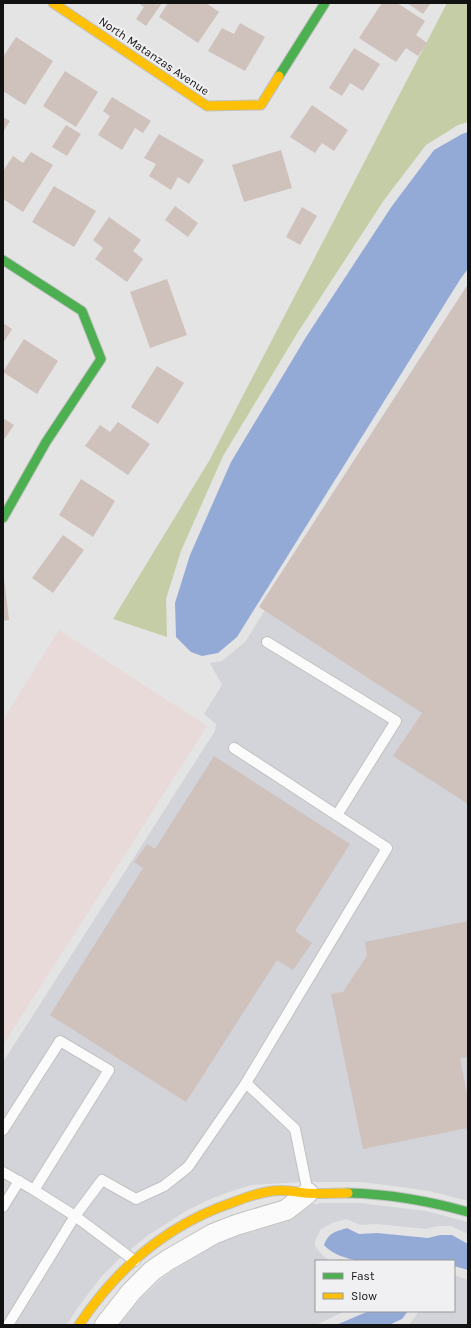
<svg xmlns="http://www.w3.org/2000/svg" width="471" height="1328" font-family="Karla,sans-serif">
<rect width="100%" height="100%" fill="#e4e4e4"/>
<g fill="#d3d4d9">
<polygon points="468,285 468,1201 429,1191 386,1185 359,1182 312,1182 308,1178 304,1182 251,1185 226,1193 206,1201 186,1211 147,1236 120,1258 101,1277 76,1310 67,1325 3,1325 3,1062 215,731 216,724 204,714 222,685 210,663 222,661 245,642"/>
<polygon points="319,1203 360,1203 426,1211 468,1222 468,1234 451,1226 438,1226 426,1229 376,1224 360,1225 346,1219 332,1223 320,1230 315,1241 315,1246 323,1256 331,1261 316,1261 316,1311 345,1311 316,1325 119,1325 140,1299 160,1280 175,1269 219,1243 241,1235 291,1220 312,1204 318,1204"/>
<polygon points="454,1275 468,1280 468,1325 409,1325 419,1311 454,1311"/>
</g>
<polygon fill="#e9dada" points="59,630 207,726 3,1045 3,720"/>
<polygon fill="#c4cda6" points="447,3 468,3 468,122 458,125 426,145 384,200 298,332 223,456 181,551 166,599 167,637 113,619 209,461"/>
<g fill="#94aad6">
<polygon points="468,132 468,269 461,278 237,637 218,653 202,656 191,652 176,637 175,603 190,555 231,462 306,337 392,206 434,150 462,134"/>
<path d="M347,1228L359,1234L377,1233L428,1238L440,1235H452L468,1244V1270L454,1266V1261H359C346,1258 333,1255 324,1245C329,1232 335,1232 347,1228Z"/>
<polygon points="369,1311 408,1311 402,1319 389,1325 336,1325"/>
</g>
<g fill="#cfc1bb">
<polygon points="138,3 162,3 146,26 136,19 144,7"/>
<polygon points="168,3 206,3 219,12 198,43 159,17"/>
<polygon points="382,3 397,3 425,21 416,35 427,43 418,56 406,48 396,62 359,38"/>
<polygon points="407,3 431,3 423,14"/>
<polygon points="240,23 265,37 245,71 208,51 222,28 234,34"/>
<polygon points="16,37 53,61 25,105 3,91 3,57"/>
<polygon points="354,48 380,64 363,91 350,83 342,96 329,88"/>
<polygon points="65,71 98,92 76,127 43,106"/>
<polygon points="112,97 151,121 143,133 135,128 122,150 98,135 110,116 103,111"/>
<polygon points="312,105 348,130 334,151 322,143 315,153 290,137"/>
<polygon points="3,117 10,121 3,132"/>
<polygon points="66,125 81,134 67,156 52,147"/>
<polygon points="159,134 204,160 189,184 178,177 171,190 149,176 156,164 144,158"/>
<polygon points="281,150 292,188 244,202 232,165"/>
<polygon points="31,152 53,165 23,212 3,199 3,171 13,156 23,163"/>
<polygon points="54,186 96,211 74,247 32,222"/>
<polygon points="175,206 198,223 188,237 165,220"/>
<polygon points="302,207 317,216 300,245 286,237"/>
<polygon points="109,217 141,240 133,251 143,259 127,282 95,259 103,248 93,240"/>
<polygon points="167,279 187,335 150,348 130,292"/>
<polygon points="468,284 468,804 393,756 422,713 259,607"/>
<polygon points="3,323 12,329 3,343"/>
<polygon points="24,339 58,361 37,394 3,372"/>
<polygon points="157,366 184,383 158,424 131,407"/>
<polygon points="3,418 14,425 3,441"/>
<polygon points="118,422 150,444 128,475 85,446 100,425 110,432"/>
<polygon points="81,479 115,501 93,537 59,515"/>
<polygon points="63,535 84,550 53,593 32,578"/>
<polygon points="4,578 9,620 3,621 3,579"/>
<polygon points="214,756 350,844 295,931 312,943 293,970 277,960 186,1102 50,1015 143,868 134,862 147,844 155,849"/>
<polygon points="468,921 468,1057 460,1058 468,1099 468,1128 363,1149 331,994 343,992 367,956 365,942"/>
</g>
<g fill="none" stroke-linecap="round" stroke-linejoin="round">
<g stroke="#c1c1c1" stroke-width="12">
<g id="lane">
<polyline points="267,642 396,721 337,815"/>
<polyline points="234,748 387,848 246,1083 295,1129 308,1193"/>
<polyline points="3,1130 60,1041 109,1070 34,1190"/>
<polyline points="3,1172 34,1190 75,1216 8,1325"/>
<polyline points="3,1207 19,1181"/>
<polyline points="135,1261 75,1216 102,1180 136,1199 164,1186 188,1167 246,1083"/>
</g>
</g>
<g stroke="#c1c1c1" stroke-width="22">
<polyline id="street" points="105,1325 131,1292 152,1271 168,1260 213,1234 236,1225 286,1210 308,1193"/>
</g>
<g stroke="#c1c1c1" stroke-width="11">
<g id="fast">
<polyline points="279,76 325,3"/>
<polyline points="3,260 82,311 101,359 46,442 3,518"/>
<path d="M348,1193C389,1194 429,1201 468,1212"/>
</g>
</g>
<g stroke="#c1c1c1" stroke-width="11">
<g id="slow">
<polyline points="53,3 207,106 261,105 279,76"/>
<path d="M79,1325C117,1268 168,1224 234,1202C246,1197 259,1193 272,1191C283,1189 294,1192 305,1193C319,1194 334,1193 348,1193"/>
</g>
</g>
<use href="#lane" stroke="#fbfbfb" stroke-width="10"/>
<use href="#street" stroke="#fbfbfb" stroke-width="20"/>
<use href="#fast" stroke="#4caf50" stroke-width="9"/>
<use href="#slow" stroke="#ffc107" stroke-width="9"/>
</g>
<g text-anchor="middle" stroke-width="4" stroke-linejoin="round" paint-order="stroke">
<g font-size="12" fill="#121213" stroke="#f0f0f2">
<text transform="translate(154 56) rotate(34)" y="4">North Matanzas Avenue</text>
</g>
</g>
<rect width="471" height="1328" fill="none" stroke="#121213" stroke-width="8"/>
<rect x="315" y="1260" width="140" height="52" fill="#f0f0f2" stroke="#979799"/>
<rect x="323" y="1273" width="20" height="6" fill="#4caf50" stroke="#979799"/>
<text x="351" y="1280" font-size="12" fill="#121213">Fast</text>
<rect x="323" y="1293" width="20" height="6" fill="#ffc107" stroke="#979799"/>
<text x="351" y="1300" font-size="12" fill="#121213">Slow</text>
</svg>
